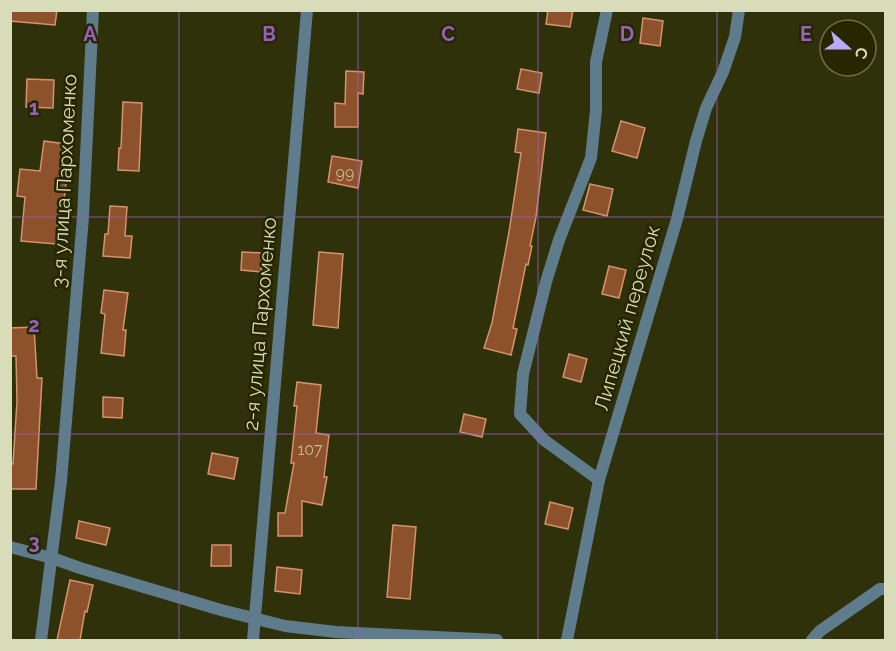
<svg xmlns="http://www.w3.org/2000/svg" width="896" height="651" font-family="Raleway,sans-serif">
<rect width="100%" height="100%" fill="#2f310a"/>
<g fill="#8d522c" stroke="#d4936d" stroke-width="1.5">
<polygon points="10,10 57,10 55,25 10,21"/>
<polygon points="548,10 573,10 570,27 546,24"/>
<polygon points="643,18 663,21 660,46 640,43"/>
<polygon points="521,69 542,73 539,93 517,89"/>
<polygon points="346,71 364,72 363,94 358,93 358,127 335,127 335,103 345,104"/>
<polygon points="27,79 54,80 53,108 26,107"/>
<polygon points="123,102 142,103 139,171 118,170 119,148 121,148"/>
<polygon points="621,121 645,128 637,158 612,151"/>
<polygon points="518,129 546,133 536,217 530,246 532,246 528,265 526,264 513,328 517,329 511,355 484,348 492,323 509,232 521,153 515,152"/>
<polygon points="44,141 66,144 63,173 67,173 64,201 60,200 56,244 21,241 25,197 17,196 20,169 40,171"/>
<polygon points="332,156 362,161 358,188 328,182"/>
<polygon points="590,184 613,189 607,216 583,210"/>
<polygon points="110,206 127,207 125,236 132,236 130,258 103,256 105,234 108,234"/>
<polygon points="242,252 263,253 261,272 241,270"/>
<polygon points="319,252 343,254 338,328 313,325"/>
<polygon points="609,266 626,270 619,298 602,294"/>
<polygon points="104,290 128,293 123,330 126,330 124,356 101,353 105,314 101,313"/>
<polygon points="34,327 37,378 42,378 36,489 10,489 10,464 13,464 17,401 16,356 11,356 10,328"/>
<polygon points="569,354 587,359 581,382 563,377"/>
<polygon points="297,382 321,385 316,433 329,435 324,477 327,477 322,505 302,501 302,536 278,536 278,513 285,513 294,463 291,463 297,406 294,406"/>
<polygon points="103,397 123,398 122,418 103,417"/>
<polygon points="464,414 486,419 482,437 460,432"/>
<polygon points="212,453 238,458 234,479 208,474"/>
<polygon points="550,502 573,508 568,529 545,524"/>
<polygon points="79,521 110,528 106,545 76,538"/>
<polygon points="393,525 416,527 410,599 387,597"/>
<polygon points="212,545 231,545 231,566 211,566"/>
<polygon points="277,567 302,570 300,594 275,591"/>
<polygon points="70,580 93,585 87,612 85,611 80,640 57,640"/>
</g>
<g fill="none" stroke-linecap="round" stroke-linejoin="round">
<g stroke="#5e7c8c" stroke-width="12">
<polyline points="599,480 544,440 520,414 523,374 546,282 559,240 591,158 596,110 596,62 607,10"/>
<polyline points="10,547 52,558 80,568 221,610 285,626 336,632 497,640"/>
<polyline points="41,640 61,481 83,217 93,10"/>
<polyline points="253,640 307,10"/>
<polyline points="567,640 599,480 677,219 696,141 706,108 723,72 735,37 739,10"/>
<polyline points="812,640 820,631 880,589 886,589"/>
</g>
</g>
<path fill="none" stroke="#9761bd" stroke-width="1.5" stroke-opacity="0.55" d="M179,10V640M358,10V640M538,10V640M717,10V640M10,217H886M10,434H886"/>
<g text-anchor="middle" stroke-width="5" stroke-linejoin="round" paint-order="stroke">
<g font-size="16" fill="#c6ba96">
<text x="345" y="178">99</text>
<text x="310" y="455">107</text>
</g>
<g font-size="20" fill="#d9dcb9" stroke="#262701">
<text transform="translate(64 181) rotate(-87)" y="7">3-я улица Пархоменко</text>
<text transform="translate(627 318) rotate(-74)" y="7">Липецкий переулок</text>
<text transform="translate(260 324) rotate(-85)" y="7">2-я улица Пархоменко</text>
</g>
</g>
<g font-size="20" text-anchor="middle" font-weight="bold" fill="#9761bd" stroke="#262701" stroke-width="5" stroke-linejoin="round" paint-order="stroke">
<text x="90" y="41">A</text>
<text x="269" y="41">B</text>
<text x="448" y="41">C</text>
<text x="627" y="41">D</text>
<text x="806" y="41">E</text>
<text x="34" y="115">1</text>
<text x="34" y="332">2</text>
<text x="34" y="549">3</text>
</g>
<rect width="896" height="651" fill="none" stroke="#d9dcb9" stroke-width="24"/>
<g transform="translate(848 48) rotate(111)"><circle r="28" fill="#262701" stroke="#6e6f4b" stroke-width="1.5"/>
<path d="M0-4.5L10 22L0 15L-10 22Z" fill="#b8abf7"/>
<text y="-9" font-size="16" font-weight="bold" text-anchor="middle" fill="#d9dcb9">С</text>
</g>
</svg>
